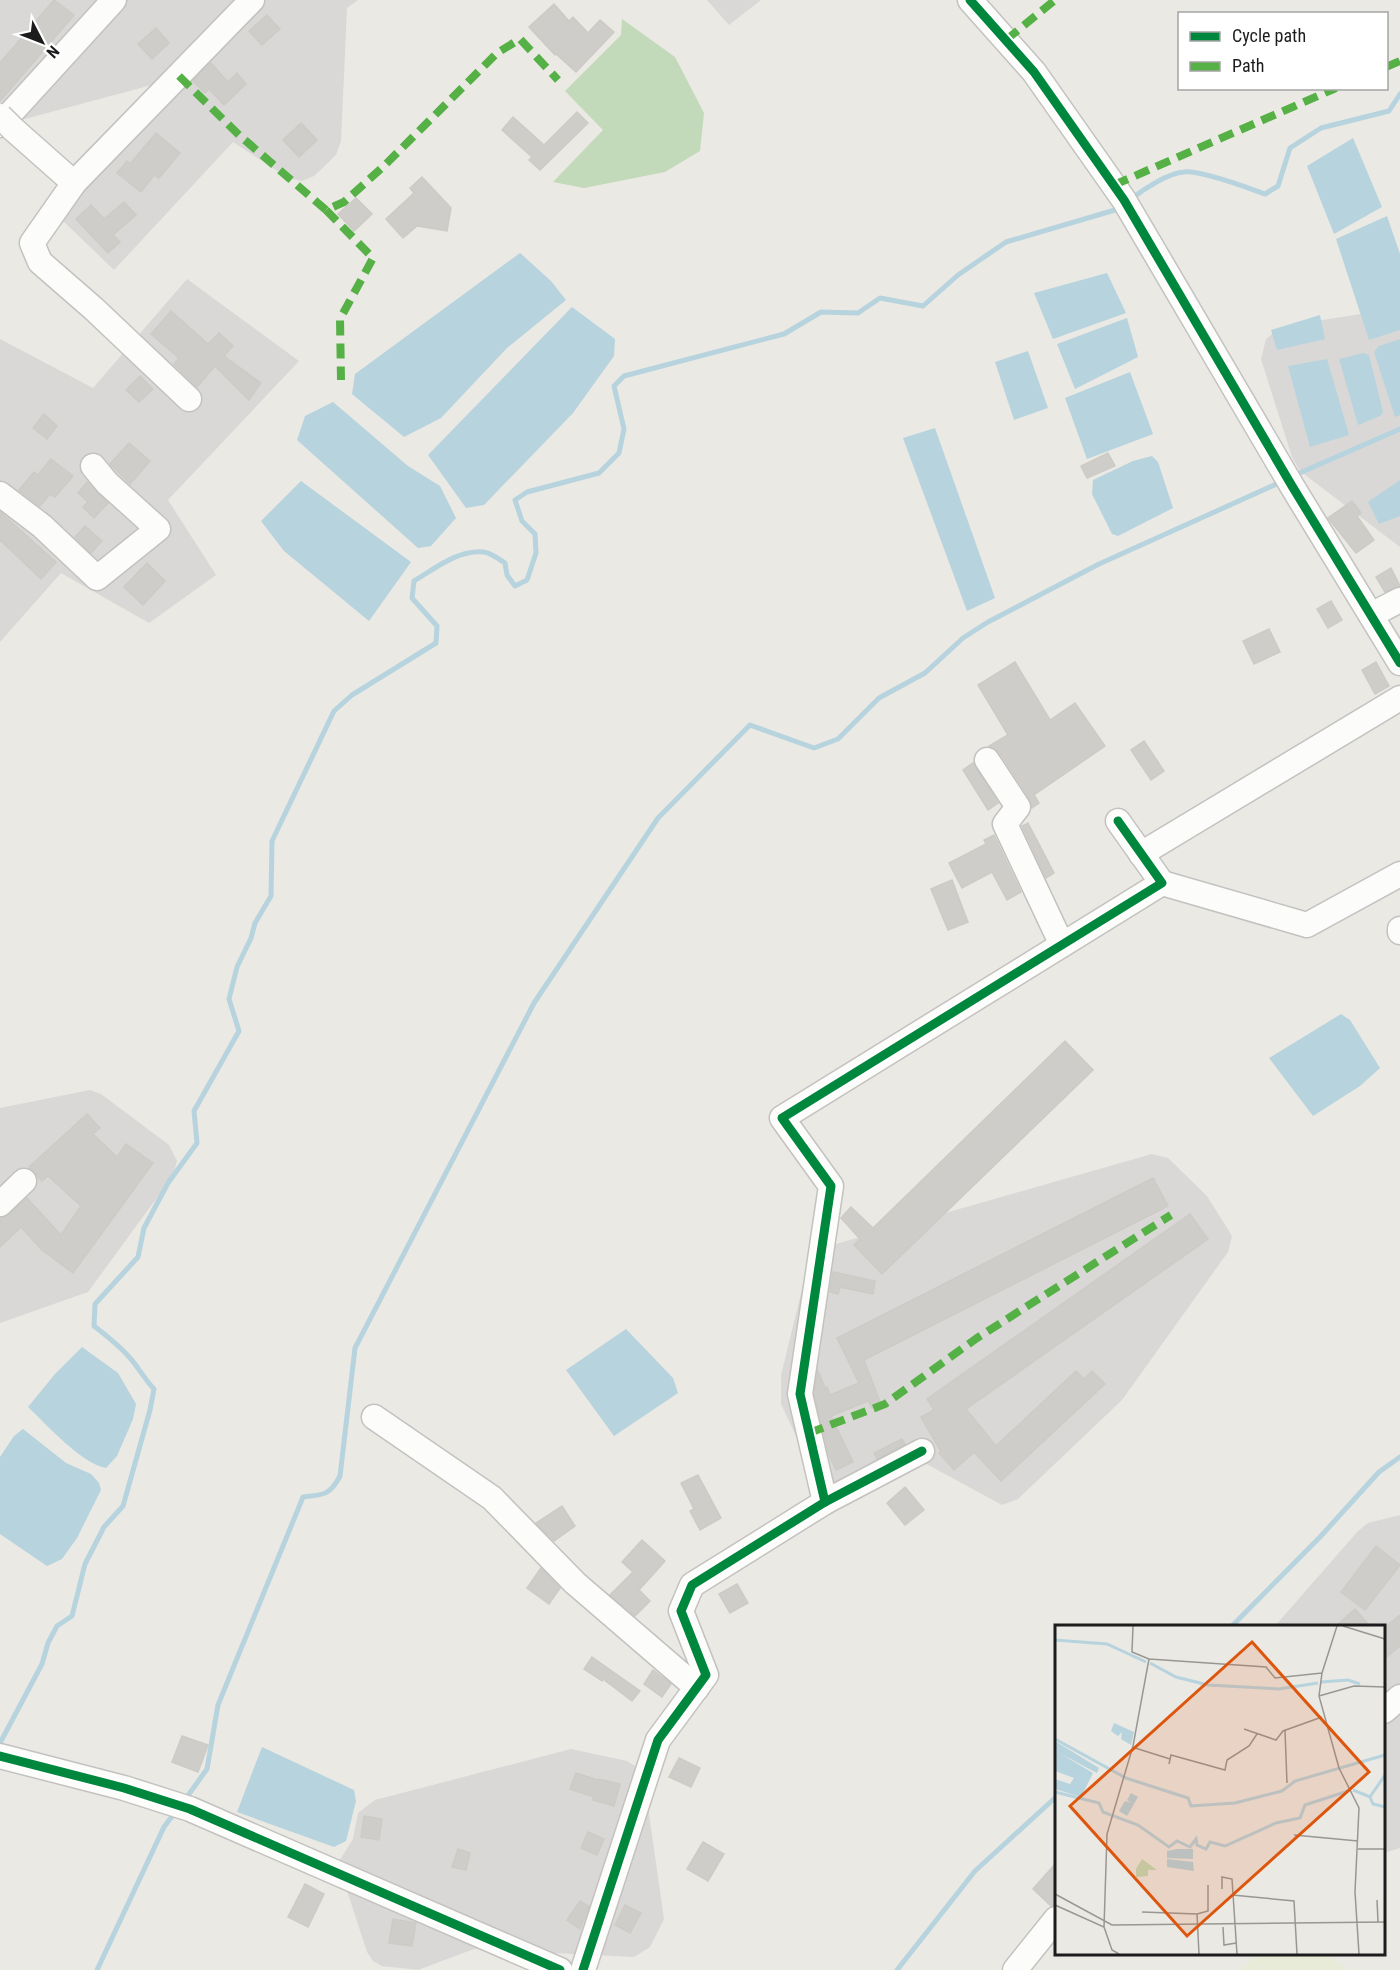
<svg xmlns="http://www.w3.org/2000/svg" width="1400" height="1970" font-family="'Roboto Condensed',sans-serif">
<rect width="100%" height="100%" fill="#eae9e4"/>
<g fill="#d9d8d6">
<polygon points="0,0 358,0 347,8 341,141 336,155 314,176 302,181 288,178 233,142 114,270 60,218 166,97 148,86 6,124 0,124"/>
<polygon points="707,0 761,0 729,25"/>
<polygon points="187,279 299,361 168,500 216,575 149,623 61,573 0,642 0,339 93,388"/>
<polygon points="1400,308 1400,547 1300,471 1292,457 1261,359 1266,339 1276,331 1303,323"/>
<polygon points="90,1090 101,1094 169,1145 177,1161 172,1177 88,1292 0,1323 0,1108"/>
<polygon points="1152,1154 1168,1158 1207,1196 1232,1236 1228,1252 1122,1400 1018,1499 1002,1505 921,1461 830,1501 808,1446 797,1438 781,1404 781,1375 810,1257 822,1248"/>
<polygon points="1400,1515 1400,1848 1384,1853 1384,1626 1275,1626 1358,1531 1368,1523"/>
<polygon points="571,1749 627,1761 638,1768 644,1779 664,1919 650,1947 634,1957 474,1949 418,1970 382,1966 373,1961 367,1952 338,1863 353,1839 358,1813 375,1800"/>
</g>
<polygon fill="#e8ebd7" points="1259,1954 1326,1954 1348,1970 1239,1970"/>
<polygon fill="#c2dab9" points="622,19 675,57 704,113 700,151 665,172 584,188 553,182 603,130 565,91 621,35"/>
<g fill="#b7d3de">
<polygon points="1353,138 1382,207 1334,234 1307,166"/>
<polygon points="1387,216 1400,254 1400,330 1369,340 1336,239"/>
<polygon points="520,253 551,281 566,300 507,348 441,418 404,437 352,394 355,374"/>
<polygon points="1107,273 1126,313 1053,339 1034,293"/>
<polygon points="572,307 615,339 614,356 573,413 484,505 466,508 428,455"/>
<polygon points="1320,315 1325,339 1277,350 1271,330"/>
<polygon points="1127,318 1138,357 1075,389 1057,344"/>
<polygon points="1400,339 1400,415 1395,417 1374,352 1379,346"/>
<polygon points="1028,351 1048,408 1014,420 995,362"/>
<polygon points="1363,353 1369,355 1383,412 1380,416 1358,425 1339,359"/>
<polygon points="1327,359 1349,435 1310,447 1288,366"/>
<polygon points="1130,372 1153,434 1087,459 1065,398"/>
<polygon points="333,402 408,466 440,486 456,518 431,546 418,548 297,440 305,416"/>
<polygon points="935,428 995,598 967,611 903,438"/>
<polygon points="1152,456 1158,462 1173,508 1118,536 1112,534 1092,494 1093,480 1133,461"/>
<polygon points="1400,480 1400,516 1379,524 1368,502"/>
<polygon points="301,481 411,562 369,621 284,551 261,521"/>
<polygon points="1341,1014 1350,1020 1380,1068 1360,1086 1313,1116 1269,1058"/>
<polygon points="626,1329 673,1378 678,1393 614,1436 566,1370"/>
<path d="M82,1347L118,1373L136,1404L133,1419L117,1456L106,1468C82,1464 46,1424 28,1407L55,1374Z"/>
<polygon points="23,1429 66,1463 91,1474 99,1483 101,1490 77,1538 62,1559 47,1566 0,1534 0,1457 14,1436"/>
<polygon points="262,1747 354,1790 356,1801 346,1841 334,1847 237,1812"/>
</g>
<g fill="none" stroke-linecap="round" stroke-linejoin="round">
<g stroke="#b7d3de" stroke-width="5">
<path d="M1131,199C1144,189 1168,173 1184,172C1201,170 1248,188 1265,194L1278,186L1290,148L1321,128L1389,111L1400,94"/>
<polyline points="1295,475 1400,429"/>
<polyline points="1232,1626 1320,1537 1379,1472 1400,1457"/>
<path d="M0,1743L42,1664L48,1643L57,1626L72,1616L85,1564L104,1527L123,1506L150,1410L154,1389C145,1380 139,1368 130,1358C120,1346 107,1336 94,1326L95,1304L138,1257L144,1228L168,1183L197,1143L194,1111L239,1031L229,999L237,967L251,938L255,923L271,896L272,841L334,711L352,695L436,643L437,626L412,598L414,581C434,569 459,549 484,552C491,553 499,559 505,563L507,575L515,586L527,580L536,553L535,534L522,521L515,500L527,492L599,473L619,453L624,429L614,386L624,376L784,334L821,312L858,313L880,298L923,306L958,275L1006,242L1115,210L1121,206"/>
<path d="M184,1801L207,1769L218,1705L303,1497C324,1495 330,1495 340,1476L355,1348L534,1003L658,818L750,725L814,748L838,739L879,698L925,673L963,638L988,622L1099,564L1281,482"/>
<polyline points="97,1970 164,1827 176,1811"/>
<polyline points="897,1970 975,1871 1056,1797"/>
</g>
</g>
<g fill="#cfcdc9" stroke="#cdcbc6" stroke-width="1.5">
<polygon points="54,0 74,15 0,101 0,63"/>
<polygon points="554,4 569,21 573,17 588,33 600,20 614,32 576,72 556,54 555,55 529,27"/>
<polygon points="267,15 280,29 262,45 249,31"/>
<polygon points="156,28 169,43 152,59 138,44"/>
<polygon points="211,63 228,82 237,73 246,84 224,105 209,89 205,93 193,81"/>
<polygon points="577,112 588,123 540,170 529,160 532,157 502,130 513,117 544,145"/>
<polygon points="301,123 317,140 299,157 283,140"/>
<polygon points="156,133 180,153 159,178 154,175 141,192 117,173 127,161 130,164"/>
<polygon points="422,177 451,208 447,231 417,226 403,238 386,219 414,193 410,188"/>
<polygon points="356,198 372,214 354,231 338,214"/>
<polygon points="124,202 136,215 113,235 120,242 108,253 76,219 91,205 104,219"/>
<polygon points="171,311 208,344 219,333 233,346 224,356 261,383 249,400 215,366 197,387 174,364 179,358 151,334"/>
<polygon points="140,376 153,389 139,402 126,390"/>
<polygon points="44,414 57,426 47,439 33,428"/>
<polygon points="129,443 150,461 130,484 110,464"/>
<polygon points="1108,453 1115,466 1087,478 1081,466"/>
<polygon points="51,459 73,476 55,497 50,494 40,506 19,490 34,472 38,475"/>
<polygon points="87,482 108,503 94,518 83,507 88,502 78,493"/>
<polygon points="1352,501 1361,513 1357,516 1374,540 1356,553 1328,518"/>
<polygon points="0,512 56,562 41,579 0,540"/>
<polygon points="85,526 102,541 91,553 75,537"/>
<polygon points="147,563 165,581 143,605 124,587"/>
<polygon points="1391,568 1400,586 1385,592 1376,577"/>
<polygon points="1331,601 1342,620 1328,628 1317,609"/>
<polygon points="1269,629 1280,652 1254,664 1243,641"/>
<polygon points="1015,662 1050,720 1075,703 1105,746 1034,795 1039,803 1032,808 1030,799 999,752 989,746 1008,735 978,685"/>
<polygon points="1376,662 1389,686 1375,694 1362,670"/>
<polygon points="1144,741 1164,771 1151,780 1131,750"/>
<polygon points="973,763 998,803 988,810 963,770"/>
<polygon points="1028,823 1054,873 1046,878 1022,826"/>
<polygon points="994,835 1021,892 1007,900 992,872 962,888 949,863 986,844 984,840"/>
<polygon points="952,880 968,922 948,930 931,889"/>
<polygon points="1065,1041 1093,1070 882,1274 854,1245 860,1239 841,1218 851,1207 873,1228"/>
<polygon points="87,1114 100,1128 93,1134 117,1157 126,1144 153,1163 73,1273 42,1250 21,1227 0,1247 0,1219 10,1214 27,1198 61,1235 81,1206 48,1176 42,1181 29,1167"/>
<polygon points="1153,1178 1168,1206 864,1360 881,1404 872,1408 868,1401 831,1416 853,1462 836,1470 829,1455 814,1393 818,1371 825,1388 827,1387 830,1395 859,1383 837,1338"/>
<polygon points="1190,1214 1208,1239 966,1409 996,1446 1076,1371 1084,1379 1092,1371 1105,1384 1001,1481 974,1452 954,1470 939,1453 941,1452 921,1417 934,1410 927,1399"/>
<polygon points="833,1272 875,1281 873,1294 840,1287 838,1294 830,1292"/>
<polygon points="902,1439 905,1444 877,1459 874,1453"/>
<polygon points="698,1475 721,1518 700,1530 690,1511 694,1509 681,1483"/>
<polygon points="905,1487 924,1510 905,1525 887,1503"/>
<polygon points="562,1506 575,1526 554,1541 536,1523"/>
<polygon points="642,1540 665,1561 639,1590 650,1601 635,1616 610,1595 633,1572 622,1562"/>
<polygon points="1376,1546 1400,1565 1365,1610 1341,1592"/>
<polygon points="541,1568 560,1588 549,1604 527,1588"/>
<polygon points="737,1584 748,1603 730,1613 719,1594"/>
<polygon points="1355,1609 1370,1626 1336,1626"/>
<polygon points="1400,1615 1400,1646 1383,1660 1383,1629"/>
<polygon points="592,1657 640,1691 632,1701 603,1679 602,1681 584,1669"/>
<polygon points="653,1670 671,1684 662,1697 644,1684"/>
<polygon points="182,1736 208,1745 198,1772 172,1762"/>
<polygon points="679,1758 700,1768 691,1787 669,1777"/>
<polygon points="576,1773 598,1780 599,1779 620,1784 614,1806 593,1800 594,1797 570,1789"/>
<polygon points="364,1816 382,1819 379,1840 361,1837"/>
<polygon points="588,1832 604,1839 597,1855 581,1848"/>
<polygon points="703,1842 724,1854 708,1881 687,1869"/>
<polygon points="458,1849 470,1853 466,1870 452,1867"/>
<polygon points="1056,1863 1056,1905 1051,1906 1033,1889"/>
<polygon points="305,1884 324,1894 308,1927 288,1917"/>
<polygon points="580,1901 589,1906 580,1929 567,1920"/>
<polygon points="625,1905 641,1913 630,1933 615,1925"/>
<polygon points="393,1919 416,1923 412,1946 389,1943"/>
</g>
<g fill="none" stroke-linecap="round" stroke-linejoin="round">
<g stroke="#c3c2c0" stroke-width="27">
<g id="minor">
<polyline points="970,0 1034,72 1124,200 1292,486 1400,663"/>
<polyline points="0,125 114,0"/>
<polyline points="13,129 74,183 252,0"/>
<polyline points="74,183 32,243 40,262 94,309 189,399"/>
<polyline points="0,494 42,526 97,578 158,529 107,483 93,466"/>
<polyline points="1371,615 1400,600"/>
<polyline points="987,760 1018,807 1005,824 1062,945"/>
<polyline points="1141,854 1400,698"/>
<polyline points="1162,883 1307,925 1400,874"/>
<polyline points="1400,929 1400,932"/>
<polyline points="0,1204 24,1181"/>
<polyline points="374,1417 492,1498 575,1583 697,1688"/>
<polyline points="825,1502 800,1394 831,1186 782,1118 1162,883 1118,821"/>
<polyline points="1384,1711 1400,1697"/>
<polyline points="0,1756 124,1788 190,1809 560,1970"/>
<polyline points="583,1970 658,1740 706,1675 681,1611 692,1585 825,1502 922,1451"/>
<polyline points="1015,1970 1056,1919"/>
</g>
</g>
<use href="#minor" stroke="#fcfcfb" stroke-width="24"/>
<g stroke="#c3c2c0" stroke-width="27" stroke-linecap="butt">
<polyline id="minor-bridge" points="0,116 13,129"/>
</g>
<use href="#minor-bridge" stroke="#fcfcfb" stroke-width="24"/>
<g stroke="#55b145" stroke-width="8" stroke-dasharray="15 8" stroke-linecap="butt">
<polyline points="1006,40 1055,0"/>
<polyline points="1386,67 1400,61"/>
<polyline points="179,76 239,135 326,210 344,202 384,166 497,53 520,39 558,80"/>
<polyline points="1114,185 1336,88"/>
<polyline points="326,210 373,258 340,319 341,380"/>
<polyline points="809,1433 885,1404 977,1338 1171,1215"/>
</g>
<g stroke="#fff" stroke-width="13">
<g id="cycleway">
<polyline points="970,0 1034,72 1124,200 1292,486 1400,663"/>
<polyline points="825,1502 800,1394 831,1186 782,1118 1162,883 1118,821"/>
<polyline points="0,1756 124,1788 190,1809 560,1970"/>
<polyline points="583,1970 658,1740 706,1675 681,1611 692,1585 825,1502 922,1451"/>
</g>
</g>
<use href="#cycleway" stroke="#00873e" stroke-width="9"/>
</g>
<g transform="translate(1055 1625)">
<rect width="330" height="330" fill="#eae9e4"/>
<path d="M87,234L102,245H93V251L81,252V244Z" fill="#c2dab9"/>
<path d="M59,98L79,107L76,120L66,114L67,107L63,111L56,106ZM0,116L44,143L42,148L4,128L38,148L26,172L0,164V154L15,159L19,153L0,146ZM76,168L83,172L72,191L64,186L70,176L76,178L72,175ZM122,224H138V234L112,233V226ZM112,234L138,237L139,246L112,242Z" fill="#b7d3de"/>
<path fill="none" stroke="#b7d3de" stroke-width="3" d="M0,15L52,19L91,37M95,38L121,52L153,60L224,64L263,58M266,57L293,55L305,59M0,114L71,153L133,173L136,181L180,178L227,166L240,156L330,130M298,165L315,172L330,150M0,167L44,178L48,187L83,200L114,222L122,216L135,222L141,214L142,220L151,224L155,217L170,221L221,198L245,193L250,180L293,166M315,172L318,179L330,182"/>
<path fill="none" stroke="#989794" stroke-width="1.5" d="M282,1L267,48L264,71L284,143L304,183L300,267L304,329M288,1L330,14M94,34L211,42L220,53L267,48M264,71L299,61L330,62M189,104L221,115L228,106L267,92M230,106L232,158M77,122L115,134M114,139L116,130L170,145L172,135L194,121L202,109M239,210L303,216M303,224H330M167,264V252L177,254L182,329M0,269L57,300L330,297M177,270L239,276L242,329M322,275L323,297M0,280L49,302L57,325L64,329M87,287L142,289L144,329M142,289L153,286V260M49,302L52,209L78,121L94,34L77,27L78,1M168,302L169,320L181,318"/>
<path fill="#de560d" fill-opacity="0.15" stroke="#de560d" stroke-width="3" d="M197,17L314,147L132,311L15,181Z"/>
<rect width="330" height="330" fill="none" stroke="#1c1c1c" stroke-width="3"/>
</g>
<rect x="1178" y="12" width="210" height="78" fill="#ffffff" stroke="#a4a4a4" stroke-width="1.5"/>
<rect x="1190" y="32" width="30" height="9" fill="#00873e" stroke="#a4a4a4" stroke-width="1.5"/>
<text x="1232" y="42" font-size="18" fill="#1c1c1c">Cycle path</text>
<rect x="1190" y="62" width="30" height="9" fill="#55b145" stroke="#a4a4a4" stroke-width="1.5"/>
<text x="1232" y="72" font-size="18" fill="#1c1c1c">Path</text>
<g transform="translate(42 42) rotate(132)" stroke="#ffffff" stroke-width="4.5" paint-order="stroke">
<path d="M0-4.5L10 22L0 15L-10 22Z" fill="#1c1c1c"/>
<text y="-9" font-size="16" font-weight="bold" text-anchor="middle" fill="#1c1c1c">N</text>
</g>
</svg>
